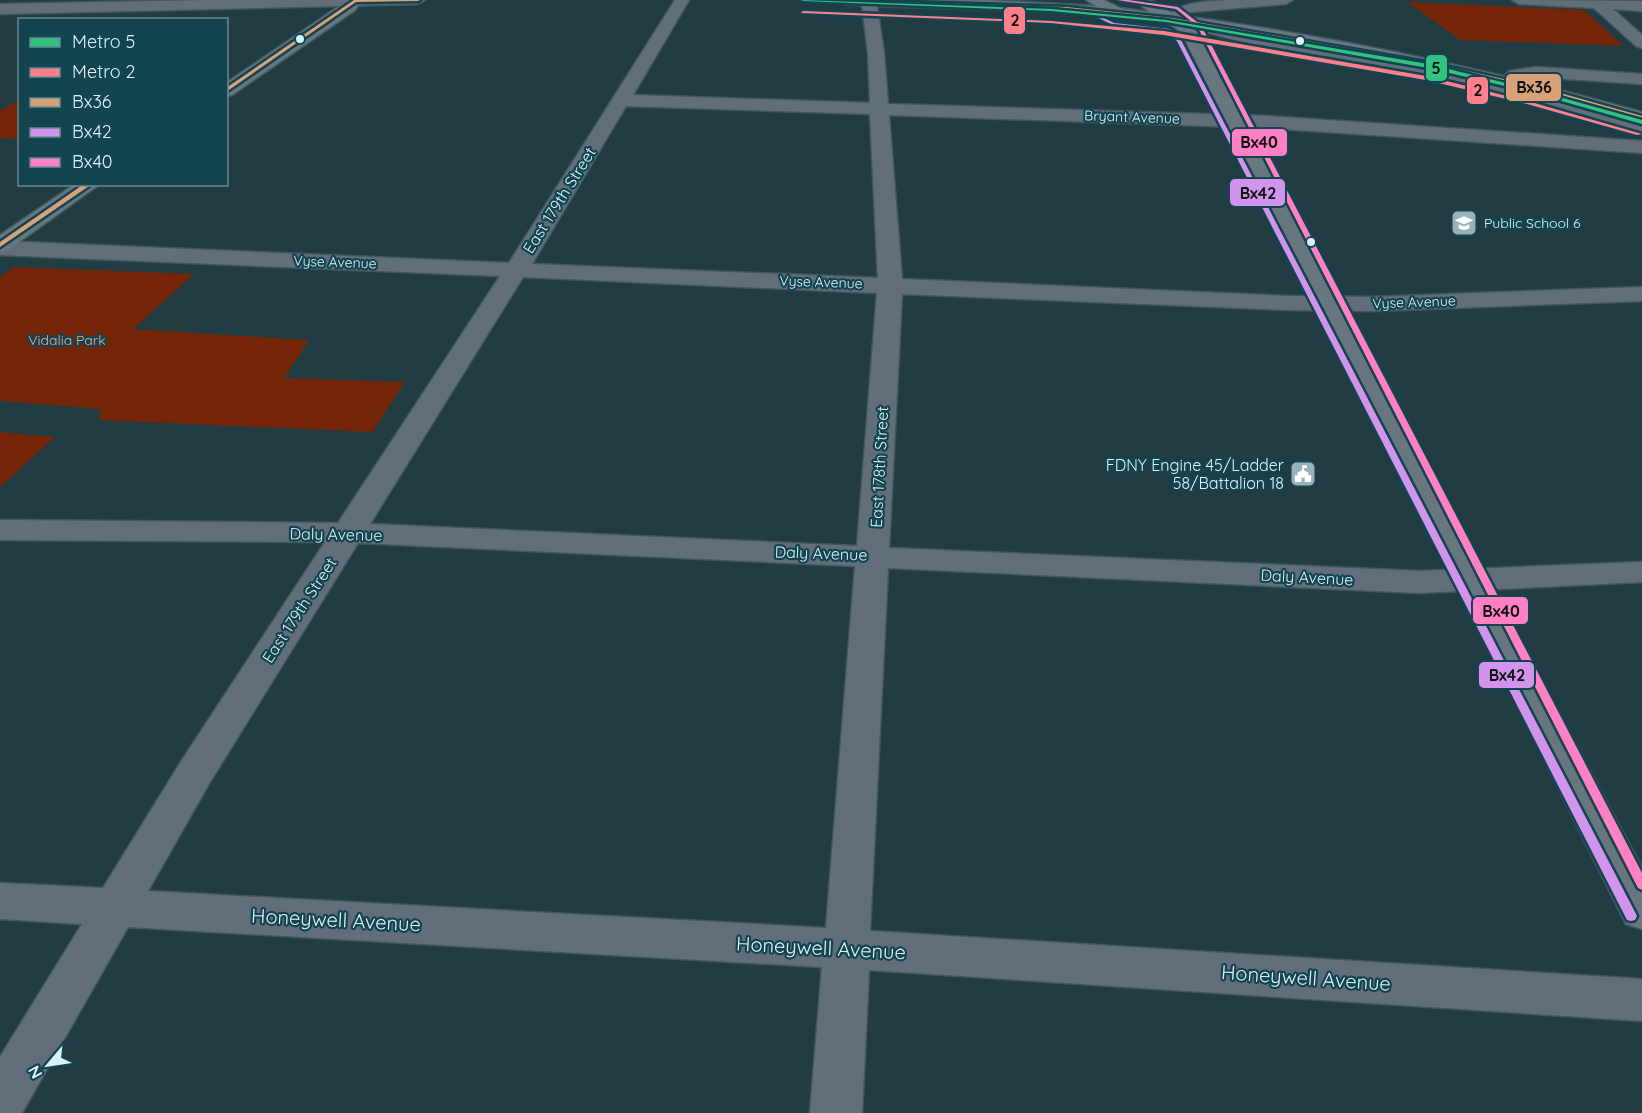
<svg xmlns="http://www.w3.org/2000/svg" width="1642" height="1113" font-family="Quicksand,sans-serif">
<rect width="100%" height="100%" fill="#213c42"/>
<g fill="#752609">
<polygon points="1407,2 1584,10 1624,46 1460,40"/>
<polygon points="19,100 19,139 0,138 0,111"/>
<polygon points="15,267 194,274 133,329 309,340 284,378 405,382 372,432 99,420 100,409 0,401 0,277"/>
<polygon points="0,432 55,437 0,487"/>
</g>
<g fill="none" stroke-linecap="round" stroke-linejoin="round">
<g stroke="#41585d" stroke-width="3">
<g id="minor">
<polygon points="208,0 425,0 418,4 0,14 0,4"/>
<path d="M675,0H689L633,95L870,103L868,53L862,5L844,4L837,0H988L1116,7L1124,12L1116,17L1035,11L877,6L884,53L888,104L1268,116L1642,141V153L1268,128L889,115L902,279L1289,296L1372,297L1642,287V301L1372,311L1289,310L902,294L889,548L1420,571L1642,562V582L1420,593L888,568L870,931L1642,979V1021L869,970L862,1113H810L822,967L128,927L22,1113H0V1057L82,924L0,919V883L103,888L182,760L325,542L0,540V520L338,523L500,276L0,255V241L509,263ZM626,106L870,114L878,278L532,264ZM523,277L877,293L857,546L370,524ZM358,543L855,566L826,928L148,891L210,782Z"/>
<path d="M1230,0H1293L1286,4L1190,12L1183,17C1254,39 1329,46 1403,59C1484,74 1563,96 1642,120V132L1475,85L1373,64L1247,43L1168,22L1165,19C1180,0 1207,2 1230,0Z"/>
<polygon points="1512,0 1642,1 1642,11 1613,9 1642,35 1642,48 1636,46 1594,8 1519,4"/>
<polygon points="1536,67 1642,74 1642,84 1536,77 1515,80 1509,79 1506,75 1509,71"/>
</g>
</g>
<g stroke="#41585d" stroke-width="3">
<g id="major">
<polygon points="348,0 363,0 354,11 232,95 226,96 226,83"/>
<path d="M1086,0H1104L1120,8L1149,12L1134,0H1151L1176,15C1333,36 1489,69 1642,112V124L1533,92L1432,69L1194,27L1642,868V929L1626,924L1181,32L1168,23L1111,15Z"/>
<polygon points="75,184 100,184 8,250 0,252 0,235"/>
</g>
</g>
<use href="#minor" fill="#626f7a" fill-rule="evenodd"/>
<use href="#major" fill="#687680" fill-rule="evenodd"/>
<g stroke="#134450" stroke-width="5">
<g id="bus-1">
<polygon points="354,0 420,0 418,1 356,2 226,92 226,88"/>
<polygon points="842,0 1066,7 1173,18 1432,63 1539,87 1642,116 1642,120 1536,89 1432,65 1173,20 1066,9 844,1"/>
<polygon points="84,184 92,184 0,247 0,242"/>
</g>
</g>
<g stroke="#134450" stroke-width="5">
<polygon id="bus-2" points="1086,10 1088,10 1114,23 1170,29 1181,40 1635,912 1637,916 1635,920 1631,921 1627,920 1177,41 1167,31 1113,25 1086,12"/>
</g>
<g stroke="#134450" stroke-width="5">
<polygon id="bus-3" points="1117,0 1128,0 1178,7 1201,25 1642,873 1642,890 1638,888 1197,26 1176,9"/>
</g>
<use href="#bus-1" fill="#d9a179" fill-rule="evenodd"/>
<use href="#bus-2" fill="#d193ec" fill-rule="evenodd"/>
<use href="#bus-3" fill="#ff80c5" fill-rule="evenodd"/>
<g stroke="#134450" stroke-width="5">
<polygon id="metro-1" points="801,0 1052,9 1166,20 1428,64 1534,90 1642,120 1642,124 1530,92 1428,68 1166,22 1052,11 803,1"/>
</g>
<g stroke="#134450" stroke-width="5">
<polygon id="metro-2" points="803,11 1051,21 1164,31 1426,76 1531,102 1642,134 1637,135 1527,104 1426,80 1164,35 1051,23 801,13"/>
</g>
<use href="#metro-1" fill="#33c280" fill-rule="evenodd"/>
<use href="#metro-2" fill="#ff808b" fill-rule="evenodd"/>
</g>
<defs>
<g id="school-square" transform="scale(1.35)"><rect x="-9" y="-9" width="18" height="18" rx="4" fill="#99b3ba" stroke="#134450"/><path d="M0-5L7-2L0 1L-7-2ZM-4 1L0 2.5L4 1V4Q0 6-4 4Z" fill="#fff"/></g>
<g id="civic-square" transform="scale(1.35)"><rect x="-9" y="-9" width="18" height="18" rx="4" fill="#99b3ba" stroke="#134450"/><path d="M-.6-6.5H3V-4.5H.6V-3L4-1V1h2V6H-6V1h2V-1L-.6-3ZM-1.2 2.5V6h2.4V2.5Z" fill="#fff"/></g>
</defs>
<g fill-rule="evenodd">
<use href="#school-square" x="1464" y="223"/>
<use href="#civic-square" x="1303" y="474"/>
</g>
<g fill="#daf3fa" stroke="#134450" stroke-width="2">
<circle cx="300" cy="39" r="5"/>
<circle cx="1300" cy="41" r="5"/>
<circle cx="1311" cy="242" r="5"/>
</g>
<g text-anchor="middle" stroke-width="4.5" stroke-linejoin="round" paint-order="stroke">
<g font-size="14" fill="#daf3fa" stroke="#134450">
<text transform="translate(1132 117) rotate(2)" y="5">Bryant Avenue</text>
<text transform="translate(335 262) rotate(2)" y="5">Vyse Avenue</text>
<text transform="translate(821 282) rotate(2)" y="5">Vyse Avenue</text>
<text transform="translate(1414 302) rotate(-2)" y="5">Vyse Avenue</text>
</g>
<g font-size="14" fill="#daf3fa" stroke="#134450" text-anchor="start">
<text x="1484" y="228">Public School 6</text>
</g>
<g font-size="14" fill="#fea489" stroke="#134450">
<text x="67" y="345">Vidalia Park</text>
</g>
<g font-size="16" fill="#daf3fa" stroke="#134450">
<text transform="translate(559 200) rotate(-58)" y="6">East 179th Street</text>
<text transform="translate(879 467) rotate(-87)" y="6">East 178th Street</text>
<text transform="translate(336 534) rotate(1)" y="6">Daly Avenue</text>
<text transform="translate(821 553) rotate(2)" y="6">Daly Avenue</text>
<text transform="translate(1307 577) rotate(3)" y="6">Daly Avenue</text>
<text transform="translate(299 610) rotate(-57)" y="6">East 179th Street</text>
</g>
<g font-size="16" fill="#daf3fa" stroke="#134450" text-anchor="end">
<text x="1284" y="471">FDNY Engine 45/Ladder<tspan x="1284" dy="18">58/Battalion 18</tspan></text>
</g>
<g font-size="20" fill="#daf3fa" stroke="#134450">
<text transform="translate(336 920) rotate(3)" y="7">Honeywell Avenue</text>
<text transform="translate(821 948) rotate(3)" y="7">Honeywell Avenue</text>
<text transform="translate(1306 978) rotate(4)" y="7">Honeywell Avenue</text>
</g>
</g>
<g stroke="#134450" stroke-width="2">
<rect x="1003" y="6" width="23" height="29" rx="6" fill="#ff808b"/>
<rect x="1425" y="54" width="23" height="28" rx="6" fill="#33c280"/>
<rect x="1505" y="73" width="57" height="29" rx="6" fill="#d9a179"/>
<rect x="1466" y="76" width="23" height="29" rx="6" fill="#ff808b"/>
<rect x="1231" y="128" width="57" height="29" rx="6" fill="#ff80c5"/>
<rect x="1229" y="178" width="57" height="29" rx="6" fill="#d193ec"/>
<rect x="1472" y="596" width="57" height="29" rx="6" fill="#ff80c5"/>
<rect x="1478" y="661" width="57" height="28" rx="6" fill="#d193ec"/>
</g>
<g font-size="16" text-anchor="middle" font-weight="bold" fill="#111">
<text x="1015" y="26">2</text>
<text x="1436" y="74">5</text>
<text x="1534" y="93">Bx36</text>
<text x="1478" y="96">2</text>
<text x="1259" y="148">Bx40</text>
<text x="1258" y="199">Bx42</text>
<text x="1501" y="617">Bx40</text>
<text x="1507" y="681">Bx42</text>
</g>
<rect x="18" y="18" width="210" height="168" fill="#134450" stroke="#638a94" stroke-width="1.5"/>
<rect x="30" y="38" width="30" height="9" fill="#33c280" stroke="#638a94" stroke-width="1.5"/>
<text x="72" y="48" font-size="18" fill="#daf3fa">Metro 5</text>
<rect x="30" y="68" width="30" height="9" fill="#ff808b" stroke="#638a94" stroke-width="1.5"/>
<text x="72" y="78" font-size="18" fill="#daf3fa">Metro 2</text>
<rect x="30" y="98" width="30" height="9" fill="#d9a179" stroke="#638a94" stroke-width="1.5"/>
<text x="72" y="108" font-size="18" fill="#daf3fa">Bx36</text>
<rect x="30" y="128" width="30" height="9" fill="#d193ec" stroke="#638a94" stroke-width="1.5"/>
<text x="72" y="138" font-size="18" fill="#daf3fa">Bx42</text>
<rect x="30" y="158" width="30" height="9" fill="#ff80c5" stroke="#638a94" stroke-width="1.5"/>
<text x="72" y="168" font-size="18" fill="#daf3fa">Bx40</text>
<g transform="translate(48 1065) rotate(241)" stroke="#134450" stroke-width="4.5" paint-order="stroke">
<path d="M0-4.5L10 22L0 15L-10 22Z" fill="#daf3fa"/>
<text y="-9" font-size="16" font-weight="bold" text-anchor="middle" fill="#daf3fa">N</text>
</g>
</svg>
